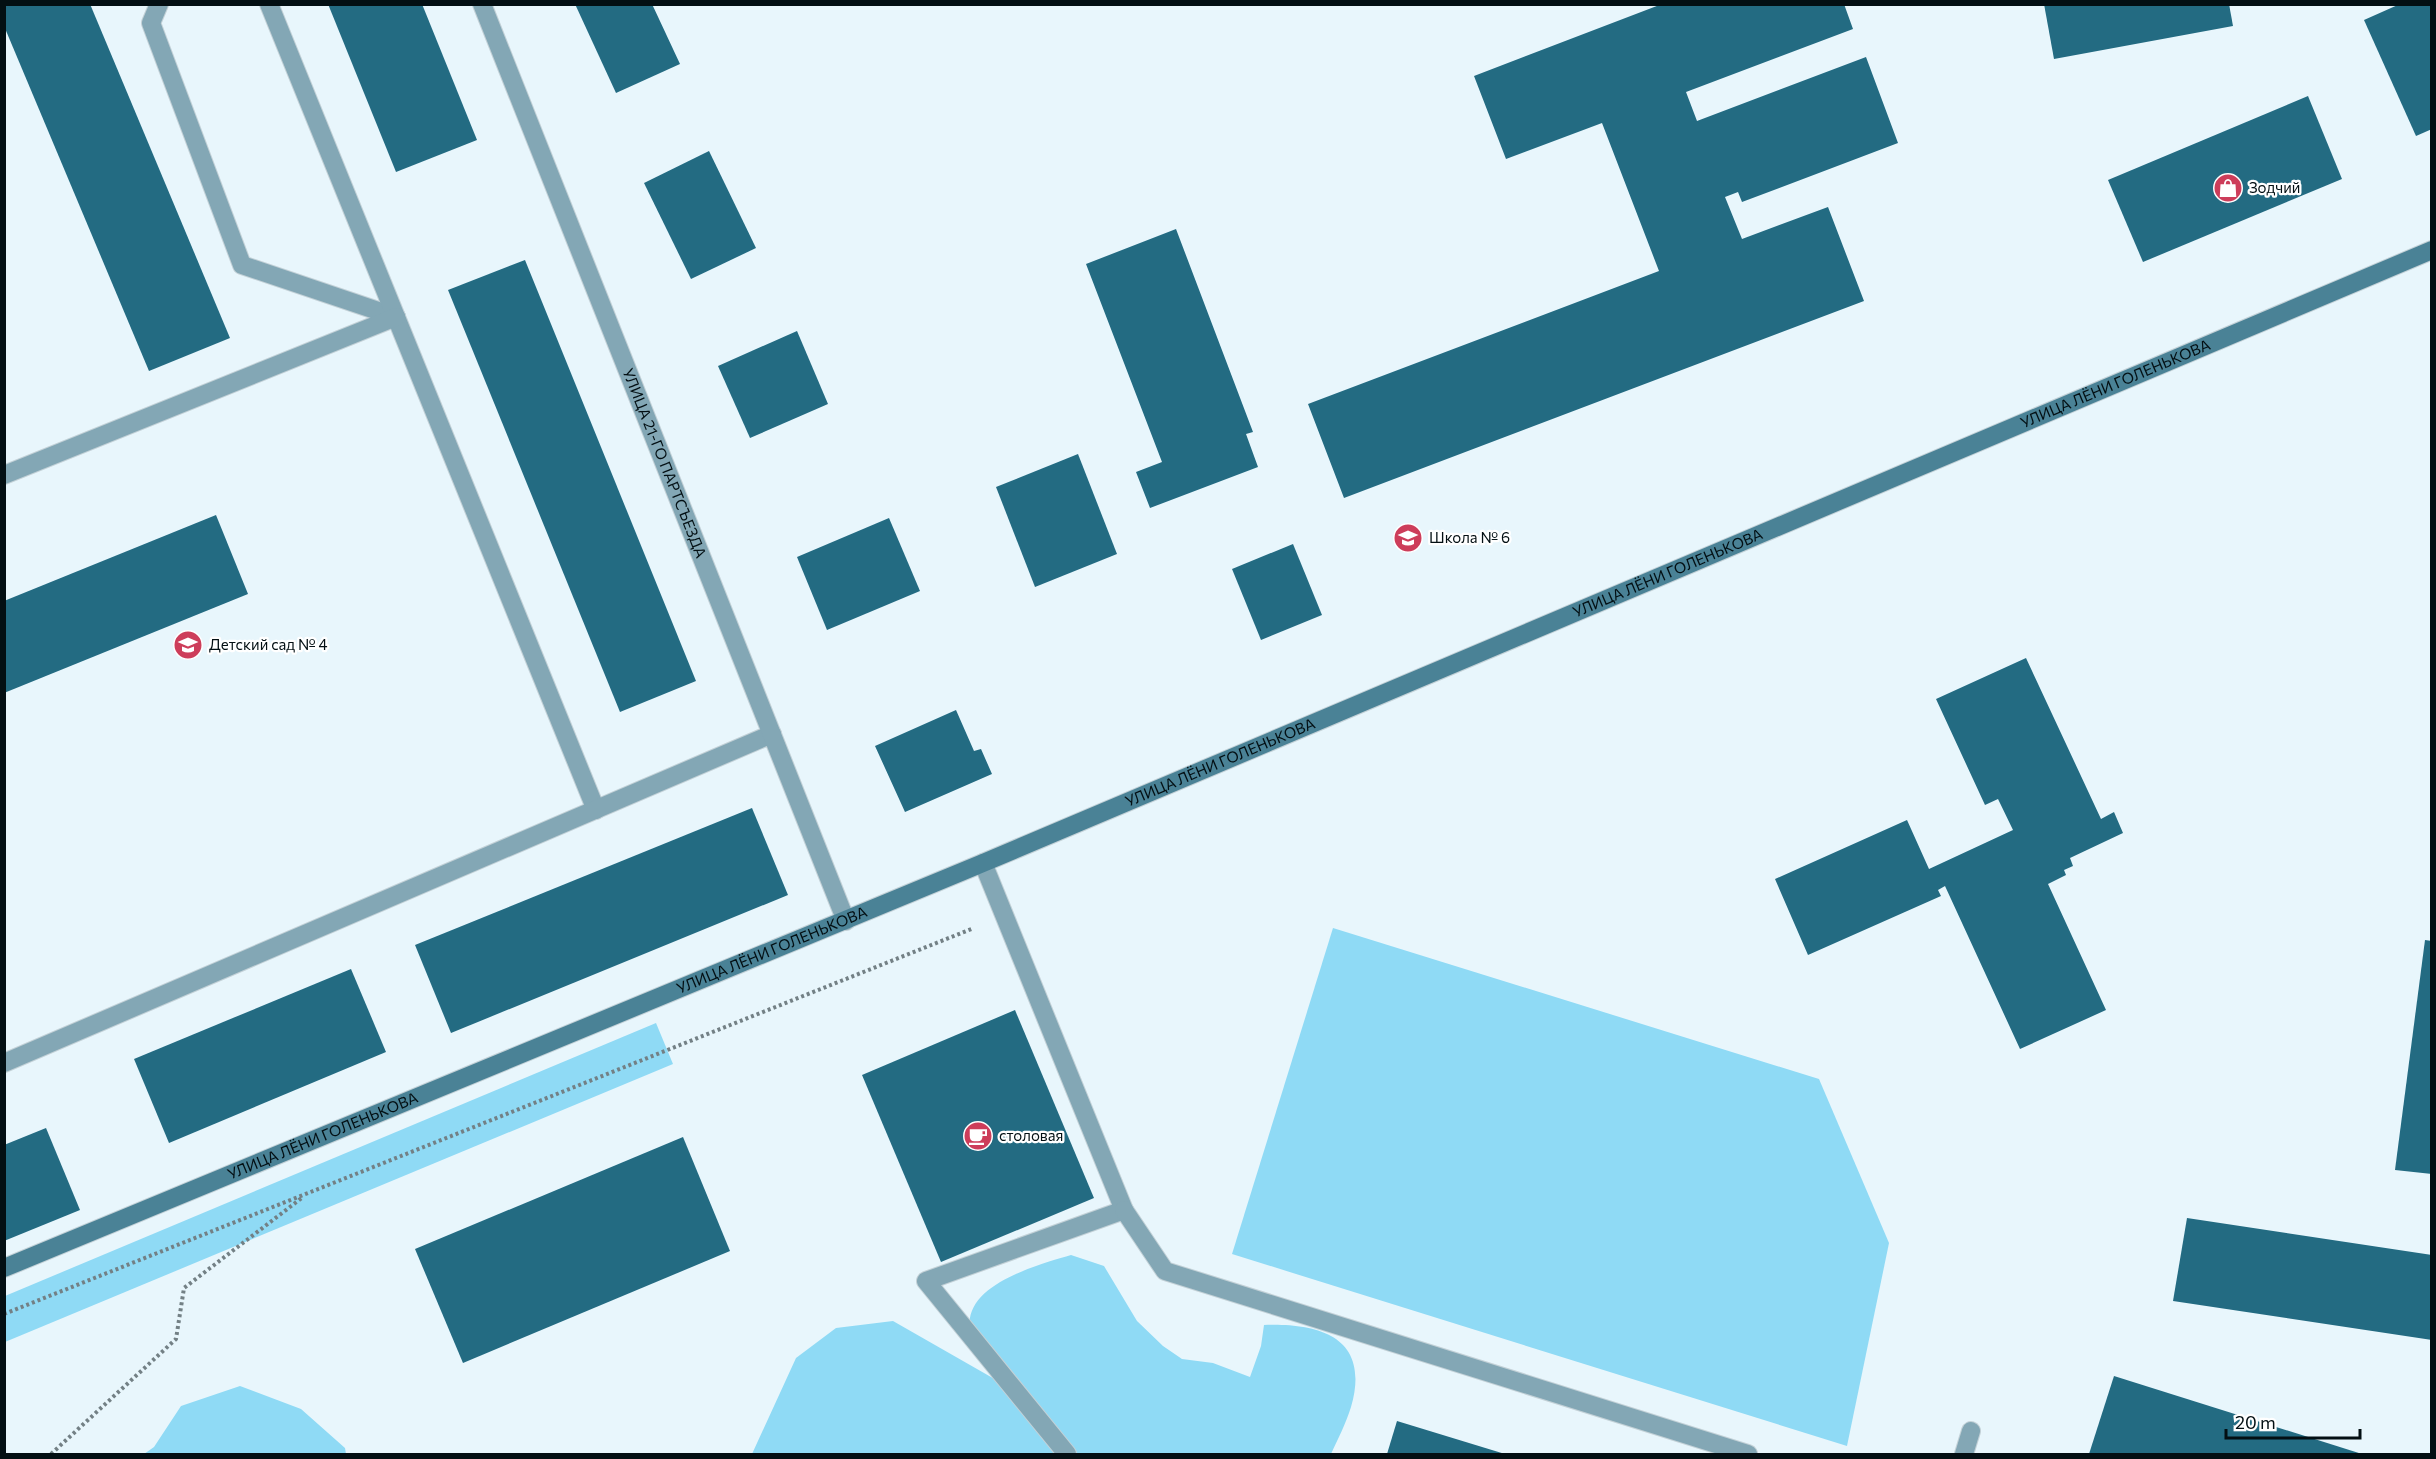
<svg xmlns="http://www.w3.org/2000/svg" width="2436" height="1459" font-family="Commissioner,sans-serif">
<rect width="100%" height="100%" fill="#e8f6fc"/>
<g fill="#8fdaf5">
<polygon points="1333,928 1819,1079 1889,1243 1847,1446 1232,1254"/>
<polygon points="656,1023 673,1064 5,1342 5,1296"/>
<path d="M1071,1255L1104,1266L1137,1321L1163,1346L1182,1359L1213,1363L1250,1377L1261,1346L1264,1325C1321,1323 1371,1338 1351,1407C1346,1423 1338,1439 1331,1454H752L796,1358L836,1328L893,1321L998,1381C992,1369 972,1338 970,1328C964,1284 1041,1264 1071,1255Z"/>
<polygon points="240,1386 301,1409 345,1448 346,1454 144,1454 154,1447 181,1406"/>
</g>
<g fill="#236b82">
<polygon points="4,4 90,4 230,338 149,371 4,26"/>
<polygon points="328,4 422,4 477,140 396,172"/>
<polygon points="575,4 652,4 680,64 616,93"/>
<polygon points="1662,4 1844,4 1853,29 1686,92 1697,121 1866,57 1898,143 1742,202 1738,192 1725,197 1742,239 1828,207 1864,301 1344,498 1308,404 1659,271 1602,123 1506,159 1474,76"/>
<polygon points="2044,4 2229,4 2233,26 2054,59"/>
<polygon points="2400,4 2432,4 2432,129 2416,136 2364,20"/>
<polygon points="2308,96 2342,179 2143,262 2108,180"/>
<polygon points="709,151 756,248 691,279 644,183"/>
<polygon points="1176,229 1253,432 1246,434 1258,467 1150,508 1136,472 1162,462 1086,264"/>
<polygon points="525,260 696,681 620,712 448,290"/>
<polygon points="797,331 828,404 750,438 718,366"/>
<polygon points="1078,454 1117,554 1035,587 996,487"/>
<polygon points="216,515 248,594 4,693 4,601"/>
<polygon points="889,518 920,591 827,630 797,557"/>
<polygon points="1293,544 1322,615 1261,640 1232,569"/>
<polygon points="2026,658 2101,819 2114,812 2123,833 2070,858 2073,866 2064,870 2066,875 2048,884 2106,1010 2020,1049 1945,886 1938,890 1941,896 1808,955 1775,879 1907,820 1929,869 2013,830 1998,799 1985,805 1936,699"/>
<polygon points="956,710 974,751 981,749 992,774 905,812 875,746"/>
<polygon points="752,808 788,895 451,1033 415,945"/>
<polygon points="2425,940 2432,941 2432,1174 2395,1170"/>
<polygon points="351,969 386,1052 169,1143 134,1059"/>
<polygon points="1015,1010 1094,1198 941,1262 862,1075"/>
<polygon points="46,1128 80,1210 4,1241 4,1145"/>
<polygon points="683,1137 730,1251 463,1363 415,1249"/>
<polygon points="2187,1218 2432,1255 2432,1340 2173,1301"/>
<polygon points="2114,1376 2362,1454 2089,1454"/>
<polygon points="1397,1421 1505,1454 1387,1454"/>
</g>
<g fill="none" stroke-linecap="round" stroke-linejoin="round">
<g stroke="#c3d1d7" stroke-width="20">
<g id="lane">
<polyline points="159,4 151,23 242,265 396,317"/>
<polyline points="269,4 596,810"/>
<polyline points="4,475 396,317"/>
<polyline points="983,863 1124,1210 926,1281 1067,1454"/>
<polyline points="4,1063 772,734"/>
<polyline points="1124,1210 1165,1271 1748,1454"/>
</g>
</g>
<g stroke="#c3d1d7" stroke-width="20">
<g id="street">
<path id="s1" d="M482,4L846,921"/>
<polyline points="1964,1454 1971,1431"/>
</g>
</g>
<g stroke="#c3d1d7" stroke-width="20">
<g id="secondary">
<path id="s2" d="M4,1268L983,863L2432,250"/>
</g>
</g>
<g stroke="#738085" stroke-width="4" stroke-dasharray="3 3" stroke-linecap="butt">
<polyline points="4,1314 974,928"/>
<polyline points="51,1454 176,1339 184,1288 303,1197"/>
</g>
<use href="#lane" stroke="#83a7b5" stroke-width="18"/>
<use href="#street" stroke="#83a7b5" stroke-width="18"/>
<use href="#secondary" stroke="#4a8296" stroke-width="18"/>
</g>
<defs>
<g id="shop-disc" transform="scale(1.5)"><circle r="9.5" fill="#cd3d5a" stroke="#fff"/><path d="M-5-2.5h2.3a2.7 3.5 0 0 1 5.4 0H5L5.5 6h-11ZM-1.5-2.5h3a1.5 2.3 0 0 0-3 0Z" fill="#fff"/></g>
<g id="school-disc" transform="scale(1.5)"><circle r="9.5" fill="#cd3d5a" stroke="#fff"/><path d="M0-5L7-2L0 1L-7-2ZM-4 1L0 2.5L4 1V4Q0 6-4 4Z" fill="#fff"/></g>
<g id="cafe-disc" transform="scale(1.5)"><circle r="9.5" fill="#cd3d5a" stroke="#fff"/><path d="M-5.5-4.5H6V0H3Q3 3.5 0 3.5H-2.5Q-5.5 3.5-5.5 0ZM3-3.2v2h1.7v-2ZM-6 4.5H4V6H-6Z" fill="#fff"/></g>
</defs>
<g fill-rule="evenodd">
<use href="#shop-disc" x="2228" y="188"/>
<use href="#school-disc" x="1408" y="538"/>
<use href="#school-disc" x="188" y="645"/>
<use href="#cafe-disc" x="978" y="1136"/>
</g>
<g text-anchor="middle" stroke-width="4.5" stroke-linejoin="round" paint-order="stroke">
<g font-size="15" fill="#030f13" stroke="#fff" text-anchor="start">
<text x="2249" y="193">Зодчий</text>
<text x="1429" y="543">Школа № 6</text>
<text x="209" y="650">Детский сад № 4</text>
<text x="999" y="1141">столовая</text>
</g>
<g font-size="15" fill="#030f13" stroke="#fff">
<text dy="5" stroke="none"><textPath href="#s2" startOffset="2289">УЛИЦА ЛЁНИ ГОЛЕНЬКОВА</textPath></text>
<text dy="5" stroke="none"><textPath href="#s1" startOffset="494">УЛИЦА 21-ГО ПАРТСЪЕЗДА</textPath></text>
<text dy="5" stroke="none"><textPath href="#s2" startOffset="1803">УЛИЦА ЛЁНИ ГОЛЕНЬКОВА</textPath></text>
<text dy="5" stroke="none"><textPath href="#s2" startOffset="1317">УЛИЦА ЛЁНИ ГОЛЕНЬКОВА</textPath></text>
<text dy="5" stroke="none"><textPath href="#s2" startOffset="831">УЛИЦА ЛЁНИ ГОЛЕНЬКОВА</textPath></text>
<text dy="5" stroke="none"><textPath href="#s2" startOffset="345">УЛИЦА ЛЁНИ ГОЛЕНЬКОВА</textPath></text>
</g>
</g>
<rect width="2436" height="1459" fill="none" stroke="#030f13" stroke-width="12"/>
<path d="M2226 1429v9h134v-9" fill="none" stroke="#030f13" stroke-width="3"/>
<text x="2235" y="1429" font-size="18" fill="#030f13" stroke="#ffffff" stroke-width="4.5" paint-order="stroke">20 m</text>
</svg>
